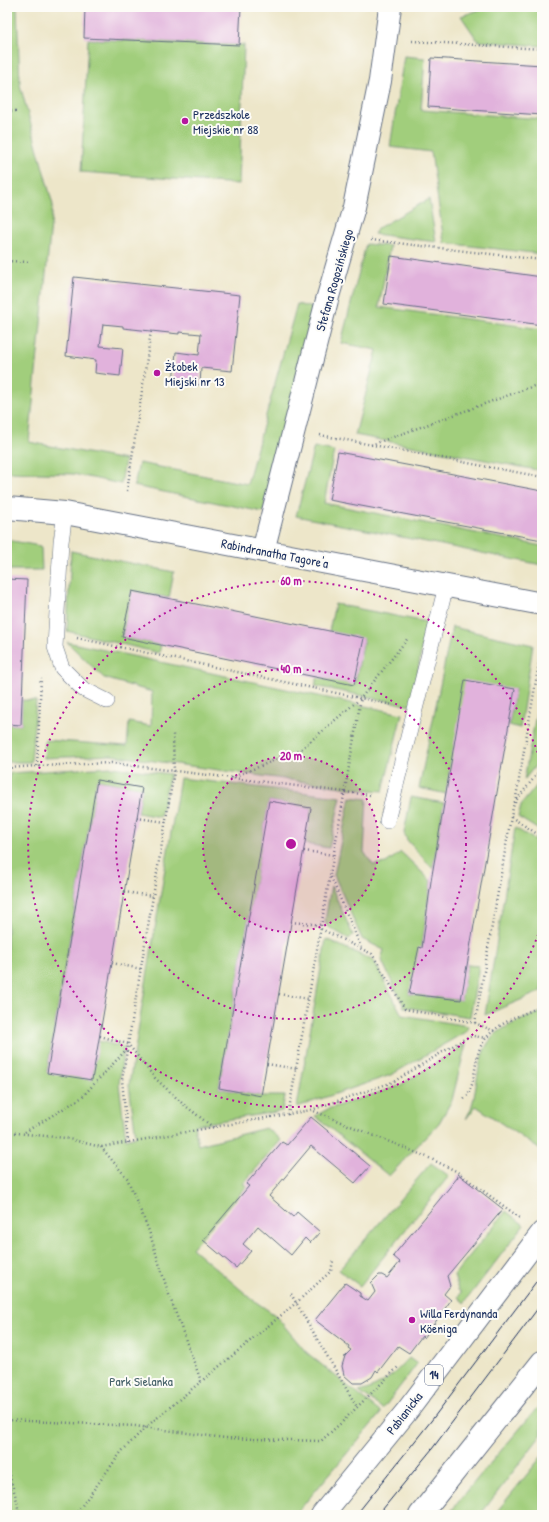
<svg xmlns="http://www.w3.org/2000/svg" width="549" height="1522" font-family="'Patrick Hand',sans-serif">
<rect width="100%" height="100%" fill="#fdfcf7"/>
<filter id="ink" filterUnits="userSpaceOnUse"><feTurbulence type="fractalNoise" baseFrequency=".025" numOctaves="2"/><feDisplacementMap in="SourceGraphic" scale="8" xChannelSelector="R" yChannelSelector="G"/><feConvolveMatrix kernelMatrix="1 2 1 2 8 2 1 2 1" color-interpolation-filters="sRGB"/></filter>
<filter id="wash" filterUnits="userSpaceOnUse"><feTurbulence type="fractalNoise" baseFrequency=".012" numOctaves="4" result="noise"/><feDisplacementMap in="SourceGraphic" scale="16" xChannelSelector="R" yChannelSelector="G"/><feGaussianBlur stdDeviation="0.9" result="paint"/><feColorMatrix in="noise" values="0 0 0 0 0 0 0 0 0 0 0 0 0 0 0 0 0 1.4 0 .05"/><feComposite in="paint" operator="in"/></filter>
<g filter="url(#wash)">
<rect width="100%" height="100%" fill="#ede6c9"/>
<g fill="#a1ce7b" stroke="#5e7e6c">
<polygon points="7,7 17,7 20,85 53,205 29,442 125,460 121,484 73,474 7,472"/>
<polygon points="482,7 533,7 542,16 542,46 478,41 461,16 482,9"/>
<polygon points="88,39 244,45 239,184 81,172"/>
<polygon points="404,56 425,58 421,110 542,119 542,254 444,243 431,152 390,147"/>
<polygon points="429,199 436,242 374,234 378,228"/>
<polygon points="366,244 390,246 379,307 542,329 542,471 355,435 377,350 341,343"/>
<polygon points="297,304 316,309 263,512 134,486 139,463 247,484"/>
<polygon points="314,447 334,451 324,503 542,546 542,565 296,516"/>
<polygon points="7,540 40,546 41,548 42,570 7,570"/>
<polygon points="71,551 174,572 169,598 132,591 122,637 161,645 159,653 67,631"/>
<polygon points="335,604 426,622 412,706 315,686 317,677 355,684 364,639 329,631"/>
<polygon points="452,627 533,645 520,728 509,725 515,689 447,794 419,788"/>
<polygon points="67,642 402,714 383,791 348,788 111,755 44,758 45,740 127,746 129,722 151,726 152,692 104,678"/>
<polygon points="542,682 542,757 524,780"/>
<polygon points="22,700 36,701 31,762 7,762 7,724 21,725"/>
<polygon points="112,767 170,774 160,817 138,813 142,788 97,780 47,1072 92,1080 98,1041 124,1047 119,1084 126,1139 136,1136 129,1085 180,778 341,797 329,848 305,844 311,808 269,801 219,1088 261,1096 285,1096 282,1111 194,1125 198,1145 266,1128 281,1140 243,1184 247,1186 192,1248 253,1300 275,1315 306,1352 381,1413 295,1515 7,1515 7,793 10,773"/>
<polygon points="542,779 542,832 518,817 521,805"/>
<polygon points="350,797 367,799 364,852 373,865 386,863 401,852 431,881 422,948 409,994 461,1000 467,965 479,966 470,1017 404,1007 381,959 384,950 362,939 334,875"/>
<polygon points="411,797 444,803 433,869 407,840 404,833"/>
<polygon points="515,828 542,844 542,991 485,1015"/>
<polygon points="331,886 353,935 349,939 327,926 325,921"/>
<polygon points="326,939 374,961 402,1015 468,1026 467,1031 391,1075 297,1107"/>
<path d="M542,1012V1151L476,1106L466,1119C468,1114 471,1110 472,1105C479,1082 476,1050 497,1033C510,1023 527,1018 542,1012Z"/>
<polygon points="466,1044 452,1100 439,1123 389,1176 315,1116 328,1109 399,1086"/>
<polygon points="431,1163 449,1176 360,1286 339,1270"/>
<polygon points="506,1211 524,1225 464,1303 458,1297 461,1292 458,1290 454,1275"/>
<path d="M409,1358L417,1364L383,1409L359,1392C383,1386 393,1375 409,1358Z"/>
<path d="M542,1402V1434L480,1515H448C478,1476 511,1440 542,1402Z"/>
<polygon points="542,1456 542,1515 494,1515"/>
</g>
<g id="blocks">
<g fill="#e1b2dc">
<polygon points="85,7 241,7 239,45 84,38"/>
<polygon points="431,58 542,65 542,115 428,107"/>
<polygon points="391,256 542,277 542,325 384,304"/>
<polygon points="74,277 240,295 232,371 201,368 200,385 173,382 176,352 199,355 201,334 179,332 179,334 123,328 123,326 103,324 100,346 123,348 120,376 95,373 96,360 66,356"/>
<polygon points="338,452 542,491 542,540 329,500"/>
<polygon points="7,579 27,580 21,725 7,724"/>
<polygon points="132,591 364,638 354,685 122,637"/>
<polygon points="465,680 515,689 461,1000 409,994 419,947 422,948 431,881"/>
<polygon points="97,780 142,788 92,1080 47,1073"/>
<polygon points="269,801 311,808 261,1096 219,1088"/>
<polygon points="311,1117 370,1166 355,1183 311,1146 269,1196 293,1217 297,1212 320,1232 310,1243 305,1238 291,1255 258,1226 243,1244 251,1251 236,1268 203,1240 249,1186 246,1184 282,1142 287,1145"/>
<polygon points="458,1174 503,1209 447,1276 450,1286 444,1294 451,1300 424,1338 422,1336 409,1353 398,1346 378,1372 376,1370 372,1377 362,1383 353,1383 344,1375 342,1366 345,1356 351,1350 348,1348 349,1346 315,1320 345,1283 360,1293 360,1296 368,1301 375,1292 371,1283 379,1275 382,1275 387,1278 400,1262 393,1256 458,1177 457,1175"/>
</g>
</g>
</g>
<g filter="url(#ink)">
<use href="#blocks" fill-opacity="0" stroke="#646f83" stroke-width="1"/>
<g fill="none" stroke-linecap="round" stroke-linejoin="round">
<g stroke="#646f83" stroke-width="16">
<g id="lane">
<polyline points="65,513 61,542 55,647 62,668 83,689 107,701"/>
<polyline points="387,821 446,586"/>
</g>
</g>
<g stroke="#646f83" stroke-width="24">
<g id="street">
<polyline points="7,508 65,513 542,604"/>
<polyline points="263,551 327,300 354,207 380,81 390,7"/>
</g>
</g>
<g stroke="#646f83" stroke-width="24">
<g id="primary">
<polyline points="322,1515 407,1411 542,1233"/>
<polyline points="420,1515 542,1362"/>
</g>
</g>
<g stroke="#646f83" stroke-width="2.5" stroke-dasharray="1 3" stroke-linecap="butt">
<polyline points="536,7 542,13"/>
<polyline points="412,41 542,49"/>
<polyline points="7,111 18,111"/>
<polyline points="371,240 542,260"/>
<polyline points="7,261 31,262"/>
<polyline points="320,435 542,477"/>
<polyline points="371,445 542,383"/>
<polyline points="127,491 151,331"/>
<polyline points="77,638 393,705"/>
<polyline points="37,766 41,678"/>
<polyline points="7,768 37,766 111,763 370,795"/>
<polyline points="231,778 300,750 361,698 408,638"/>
<polyline points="515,803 542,646"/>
<polyline points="511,817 542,837"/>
<polyline points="137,818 166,822"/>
<polyline points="304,851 334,855"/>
<polyline points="331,877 361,947"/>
<polyline points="124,892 153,896"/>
<polyline points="291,922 322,925"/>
<polyline points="321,929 372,954 405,1009 475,1023 494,1031"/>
<polyline points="112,963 141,969"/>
<polyline points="279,994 309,999"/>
<polyline points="475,1023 511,817 514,803 542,768"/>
<polyline points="100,1036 128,1044 155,1078 183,1104 214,1128"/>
<polyline points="267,1064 297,1069"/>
<path d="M464,1099C477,1087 473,1059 482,1044C494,1023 522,1015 542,1006"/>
<polyline points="311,1110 393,1082 466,1038 473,1036 486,1038"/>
<polyline points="288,1115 361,698"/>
<polyline points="7,1132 65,1138 101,1147 311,1110 427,1157 456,1171 520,1218"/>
<polyline points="25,1132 81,1098 126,1050"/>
<polyline points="128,1143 122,1080 174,772 173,733"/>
<polyline points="101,1147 127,1178 149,1231 168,1292 201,1381"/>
<polyline points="291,1294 357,1407"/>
<polyline points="7,1420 135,1426 225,1438 321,1441 341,1423 398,1367"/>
<polyline points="7,1468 17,1501 19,1515"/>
<polyline points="75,1515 122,1451 146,1427 296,1303 331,1271 333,1261"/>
</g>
<use href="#lane" stroke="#fff" stroke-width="15"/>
<use href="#street" stroke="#fff" stroke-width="22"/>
<use href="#primary" stroke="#fff" stroke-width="22"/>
<g stroke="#1b2f5e" stroke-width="1">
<polyline points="356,1515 431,1421 542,1274"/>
<polyline points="378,1515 432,1449 542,1303"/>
</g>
</g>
</g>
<circle cx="291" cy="844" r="88" fill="#b5179e" fill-opacity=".12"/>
<g fill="none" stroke="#b5179e" stroke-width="2" stroke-dasharray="2 4">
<circle cx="291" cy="844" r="88"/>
<circle cx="291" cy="844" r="175"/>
<path d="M542 923A263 263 0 1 1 542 765"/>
</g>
<g fill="#b5179e" stroke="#fdfcf7" stroke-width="1.5">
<circle cx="185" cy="121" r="4"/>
<circle cx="157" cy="373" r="4"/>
<circle cx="412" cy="1320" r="4"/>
</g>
<g text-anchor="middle" stroke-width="4" stroke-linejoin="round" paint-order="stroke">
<rect fill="#fdfcf7" stroke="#5f6c8c" stroke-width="1" x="425" y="1365" width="18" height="20" rx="3"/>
<g font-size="12" font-weight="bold" fill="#1b2f5e">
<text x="434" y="1379">14</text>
</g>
<g font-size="13" fill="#1b2f5e" stroke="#fdfcf7" text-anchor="start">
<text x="193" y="119">Przedszkole<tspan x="193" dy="15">Miejskie nr 88</tspan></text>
<text x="165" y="371">Żłobek<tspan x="165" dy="15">Miejski nr 13</tspan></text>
<text x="420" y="1318">Willa Ferdynanda<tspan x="420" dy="15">Köeniga</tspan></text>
</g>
<g font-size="13" fill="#1b2f5e" stroke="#fdfcf7">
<text transform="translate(334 280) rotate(-74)" y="5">Stefana Rogozińskiego</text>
<text transform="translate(275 553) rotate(11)" y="5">Rabindranatha Tagore'a</text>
<text transform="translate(404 1413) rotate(-52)" y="5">Pabianicka</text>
</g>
<g font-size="13" fill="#435f67" stroke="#fdfcf7">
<text x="141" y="1386">Park Sielanka</text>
</g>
</g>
<circle cx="291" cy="844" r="6" fill="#b5179e" stroke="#fdfcf7" stroke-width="2"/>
<g font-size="12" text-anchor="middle" font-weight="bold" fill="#b5179e" stroke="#fdfcf7" stroke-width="4" stroke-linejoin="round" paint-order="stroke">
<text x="291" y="585">60 m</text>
<text x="291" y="673">40 m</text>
<text x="291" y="760">20 m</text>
</g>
<rect width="549" height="1522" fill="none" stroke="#fdfcf7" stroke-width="24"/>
</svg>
